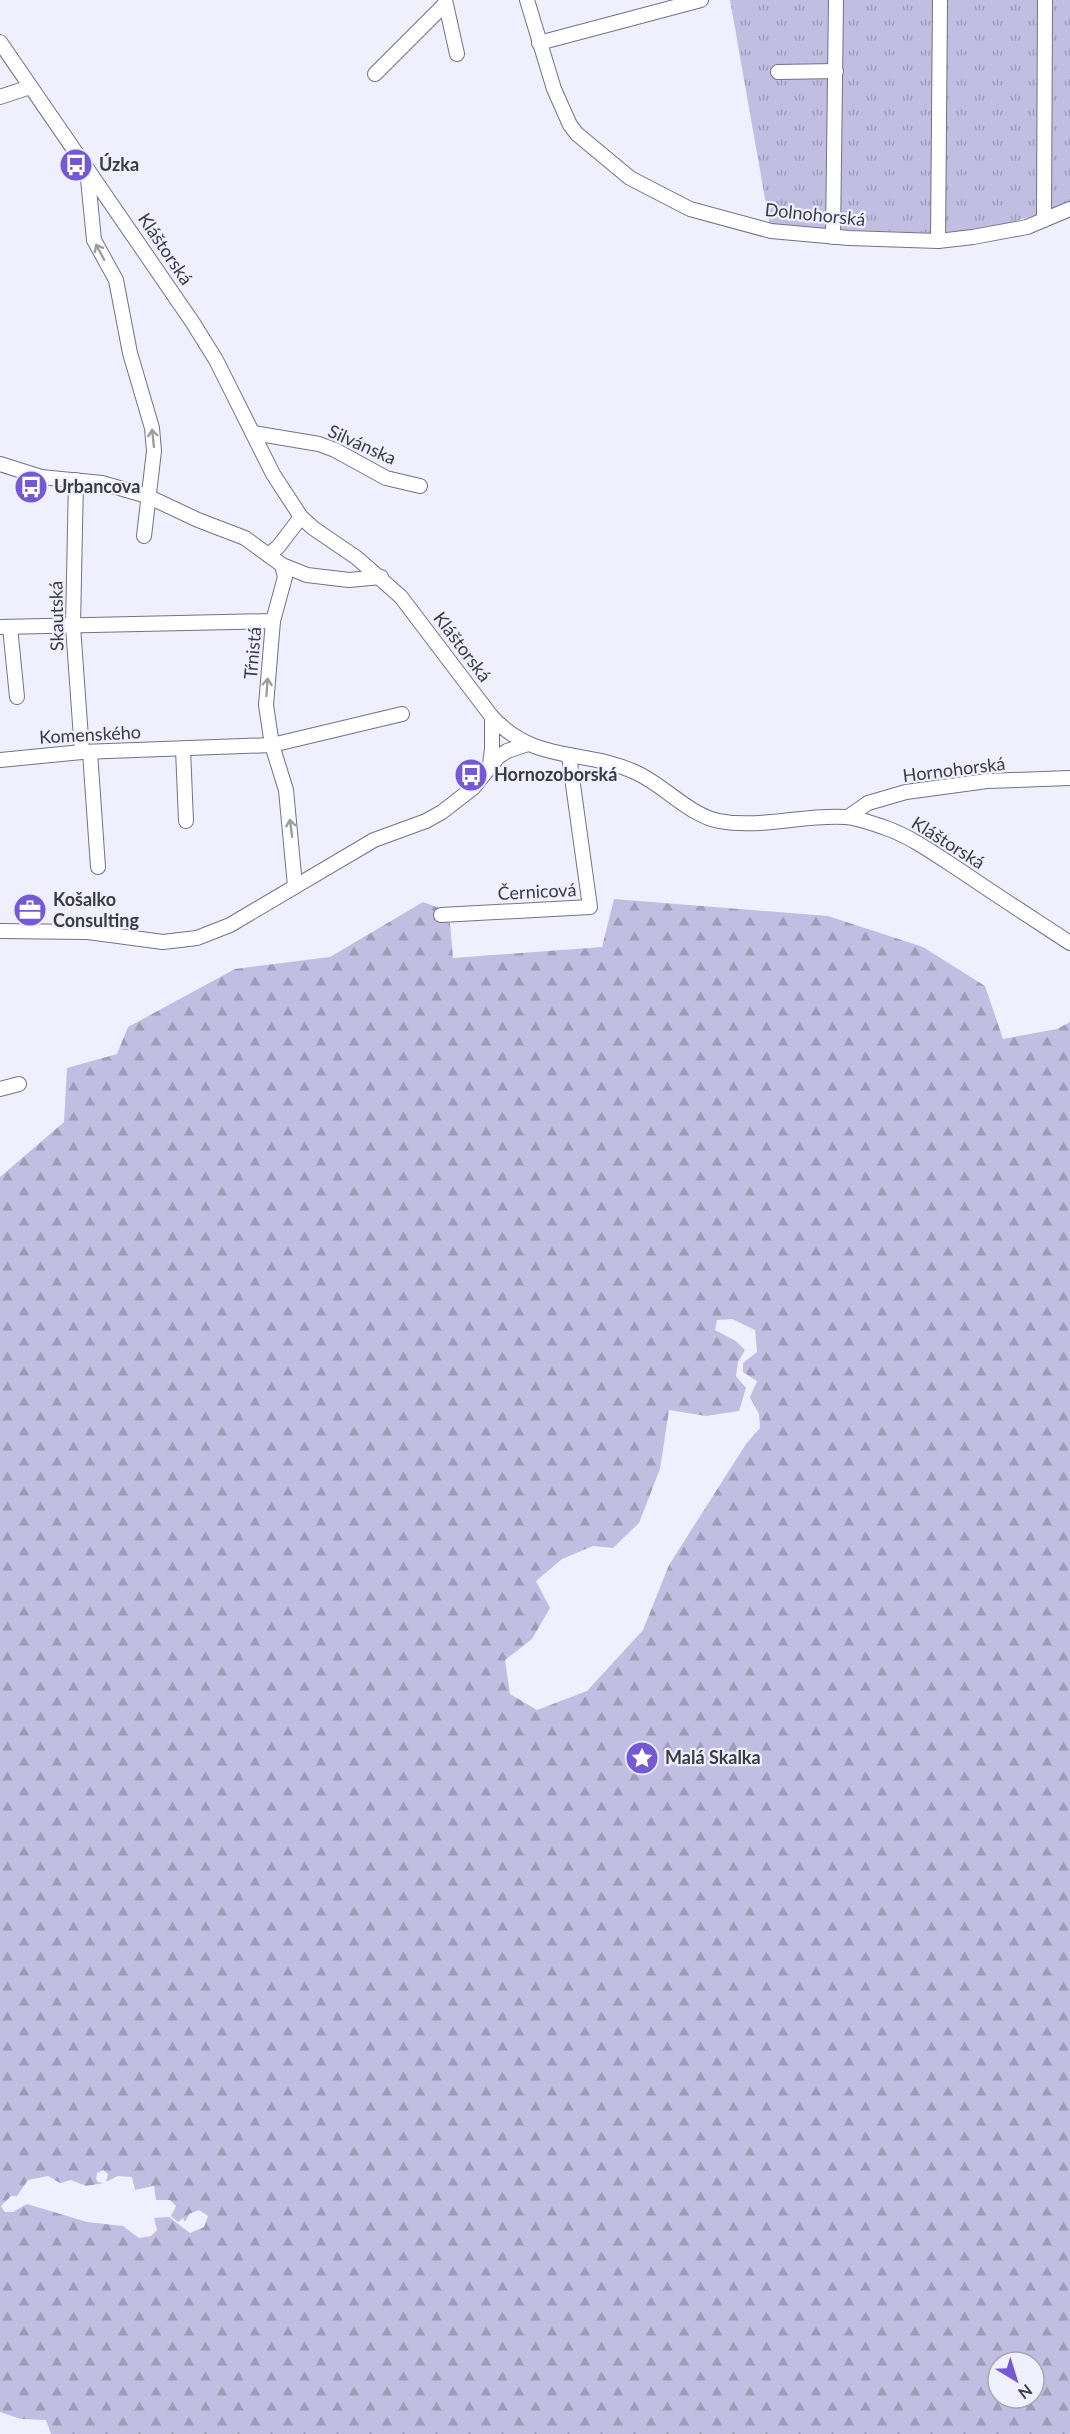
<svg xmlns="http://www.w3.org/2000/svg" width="1070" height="2434" font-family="Lato,sans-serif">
<defs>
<pattern id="grass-tufts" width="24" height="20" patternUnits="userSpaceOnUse" patternTransform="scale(1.5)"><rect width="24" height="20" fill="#c1bee1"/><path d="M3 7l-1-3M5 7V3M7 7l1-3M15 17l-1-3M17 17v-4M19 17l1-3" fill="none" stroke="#9e9cb8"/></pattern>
<pattern id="forest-firs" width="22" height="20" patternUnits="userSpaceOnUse" patternTransform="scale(1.5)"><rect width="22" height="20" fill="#c1bee1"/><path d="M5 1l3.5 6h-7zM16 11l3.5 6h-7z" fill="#9e9cb8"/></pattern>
</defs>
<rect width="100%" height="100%" fill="#f0effe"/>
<polygon fill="url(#grass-tufts)" points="730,0 1070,0 1070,205 988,229 930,233 770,227"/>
<path fill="url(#forest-firs)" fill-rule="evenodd" d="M614,899L828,916L923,947L985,986L1003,1039L1057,1029L1070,1022V2434H51L46,2420L21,2419L0,2412V1177L64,1122L67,1068L117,1054L128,1027L235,969L330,957L423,902L439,908L440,921L450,923L453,958L602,947ZM732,1319L755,1330L757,1352L743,1363V1372L757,1381L750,1397L759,1414L760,1428L746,1444L669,1565L643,1630L587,1691L537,1710L510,1694L505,1660L532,1639L550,1608L536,1581L562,1559L593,1546L613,1548L639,1523L660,1469L669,1410L706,1416L739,1411L746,1388L736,1376L738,1362L745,1350L736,1341L715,1330L717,1320ZM103,2170L108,2174L106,2182L118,2176L132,2177L135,2190L154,2186L156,2200H170L176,2206L171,2216L178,2222L183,2218L185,2222L189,2214L199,2210L208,2216L204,2227L190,2233L169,2217L154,2218L157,2230L151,2236L139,2238L123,2226L87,2222L27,2204L13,2212H5L1,2206L11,2196H17L28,2180L48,2176L60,2183L71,2180L86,2186L104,2183L98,2182L96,2179L97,2173ZM998,2362H1034V2398H998Z"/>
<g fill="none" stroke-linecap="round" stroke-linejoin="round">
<g stroke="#737286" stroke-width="16">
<g id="minor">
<polyline points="445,0 457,54"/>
<polyline points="527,0 554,89 570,125 577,134 630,178 690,209 771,231 849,238 938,241 973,237 1027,227 1070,209"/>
<path d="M0,42L193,323L216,360L273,474L301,517L313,528L357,558L401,597L492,717C537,765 584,748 637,773C665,786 689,815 719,821C761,829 804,814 846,817C859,818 874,824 886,828C914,838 939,857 964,873C999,897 1035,920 1070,943"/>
<polyline points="539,43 701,0"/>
<polyline points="778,72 836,71"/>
<polyline points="375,74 445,4"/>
<polyline points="0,97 30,87"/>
<polyline points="87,169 94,240 116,280 130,353 152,428 154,451 144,536"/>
<polyline points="1044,220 1045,0"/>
<polyline points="833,237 836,0"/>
<polyline points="938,241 940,0"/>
<polyline points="253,433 319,444 335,450 386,478 420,486"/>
<polyline points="0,464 41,477 102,483 147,496 198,520 245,538 282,565 307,575 349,580 381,577"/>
<polyline points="76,480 73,626 82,752"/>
<polyline points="268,555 278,547 301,517"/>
<polyline points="282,565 285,577 273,621 266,705 272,745 286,790 295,886"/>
<polyline points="0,627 273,621"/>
<polyline points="10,627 17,697"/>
<polyline points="183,749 186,821"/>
<polyline points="90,752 98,867"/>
<polyline points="0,760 82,752 272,745 402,714"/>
<polyline points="490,764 492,749 492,717"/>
<polyline points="848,817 868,803 906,792 987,781 1070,778"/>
<polyline points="441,915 590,907 569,756"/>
<polyline points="0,931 88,932 163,942 197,938 230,925 374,840 426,821 442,812 473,788 498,757 507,751 528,744"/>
<polyline points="0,1089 19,1084"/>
</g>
</g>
<use href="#minor" stroke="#fff" stroke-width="14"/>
</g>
<defs><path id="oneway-shaft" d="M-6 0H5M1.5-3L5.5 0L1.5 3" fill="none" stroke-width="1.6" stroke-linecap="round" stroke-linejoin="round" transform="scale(1.5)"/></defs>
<g stroke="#9e9da2">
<use href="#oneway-shaft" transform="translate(100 252) rotate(-118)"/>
<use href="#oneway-shaft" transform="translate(153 438) rotate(-96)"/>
<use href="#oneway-shaft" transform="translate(267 687) rotate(-86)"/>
<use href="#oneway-shaft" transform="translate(291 828) rotate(-97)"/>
</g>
<defs>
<g id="bus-disc" transform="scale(1.725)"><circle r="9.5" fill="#7459d3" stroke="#f0effe"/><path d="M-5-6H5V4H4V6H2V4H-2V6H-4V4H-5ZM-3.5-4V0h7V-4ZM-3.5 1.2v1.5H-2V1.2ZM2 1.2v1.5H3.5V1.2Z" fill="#fff"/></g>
<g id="office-disc" transform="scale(1.725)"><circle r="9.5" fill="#7459d3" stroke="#f0effe"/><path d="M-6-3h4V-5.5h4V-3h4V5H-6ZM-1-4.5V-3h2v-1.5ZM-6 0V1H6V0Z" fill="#fff"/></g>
<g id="sight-disc" transform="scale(1.725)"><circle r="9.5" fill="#7459d3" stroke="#f0effe"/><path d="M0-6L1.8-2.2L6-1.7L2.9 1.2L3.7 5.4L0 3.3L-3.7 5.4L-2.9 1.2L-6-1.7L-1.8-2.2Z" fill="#fff"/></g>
</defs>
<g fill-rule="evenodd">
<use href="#bus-disc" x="76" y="165"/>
<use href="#bus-disc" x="31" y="487"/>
<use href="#bus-disc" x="471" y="775"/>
<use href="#office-disc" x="30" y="910"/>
<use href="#sight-disc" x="642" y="1758"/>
</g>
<g text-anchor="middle" stroke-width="4.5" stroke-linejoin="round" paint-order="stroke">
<g font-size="18" font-weight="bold" fill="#3c3b44" stroke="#f0effe" text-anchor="start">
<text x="99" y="171">Úzka</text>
<text x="54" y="493">Urbancova</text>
<text x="494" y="781">Hornozoborská</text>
<text x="53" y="906">Košalko<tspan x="53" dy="21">Consulting</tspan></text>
<text x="665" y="1764">Malá Skalka</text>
</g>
<g font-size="18" fill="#3c3b44" stroke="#f0effe">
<text transform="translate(815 215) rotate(6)" y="6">Dolnohorská</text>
<text transform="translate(165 249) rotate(56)" y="6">Kláštorská</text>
<text transform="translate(362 445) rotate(24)" y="6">Silvánska</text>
<text transform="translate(57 616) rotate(-91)" y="6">Skautská</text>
<text transform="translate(462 647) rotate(53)" y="6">Kláštorská</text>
<text transform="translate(253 653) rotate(-85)" y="6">Tŕnistá</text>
<text transform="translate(90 735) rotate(-3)" y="6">Komenského</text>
<text transform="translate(954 770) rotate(-7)" y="6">Hornohorská</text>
<text transform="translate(948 843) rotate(32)" y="6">Kláštorská</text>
<text transform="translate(537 892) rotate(-3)" y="6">Černicová</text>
</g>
</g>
<g transform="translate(1016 2380) rotate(142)"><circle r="28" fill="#f0effe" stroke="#a8a7b4" stroke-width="1.5"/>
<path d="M0-4.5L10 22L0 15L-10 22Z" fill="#7459d3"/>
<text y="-9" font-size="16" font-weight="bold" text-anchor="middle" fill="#3c3b44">N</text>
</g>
</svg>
